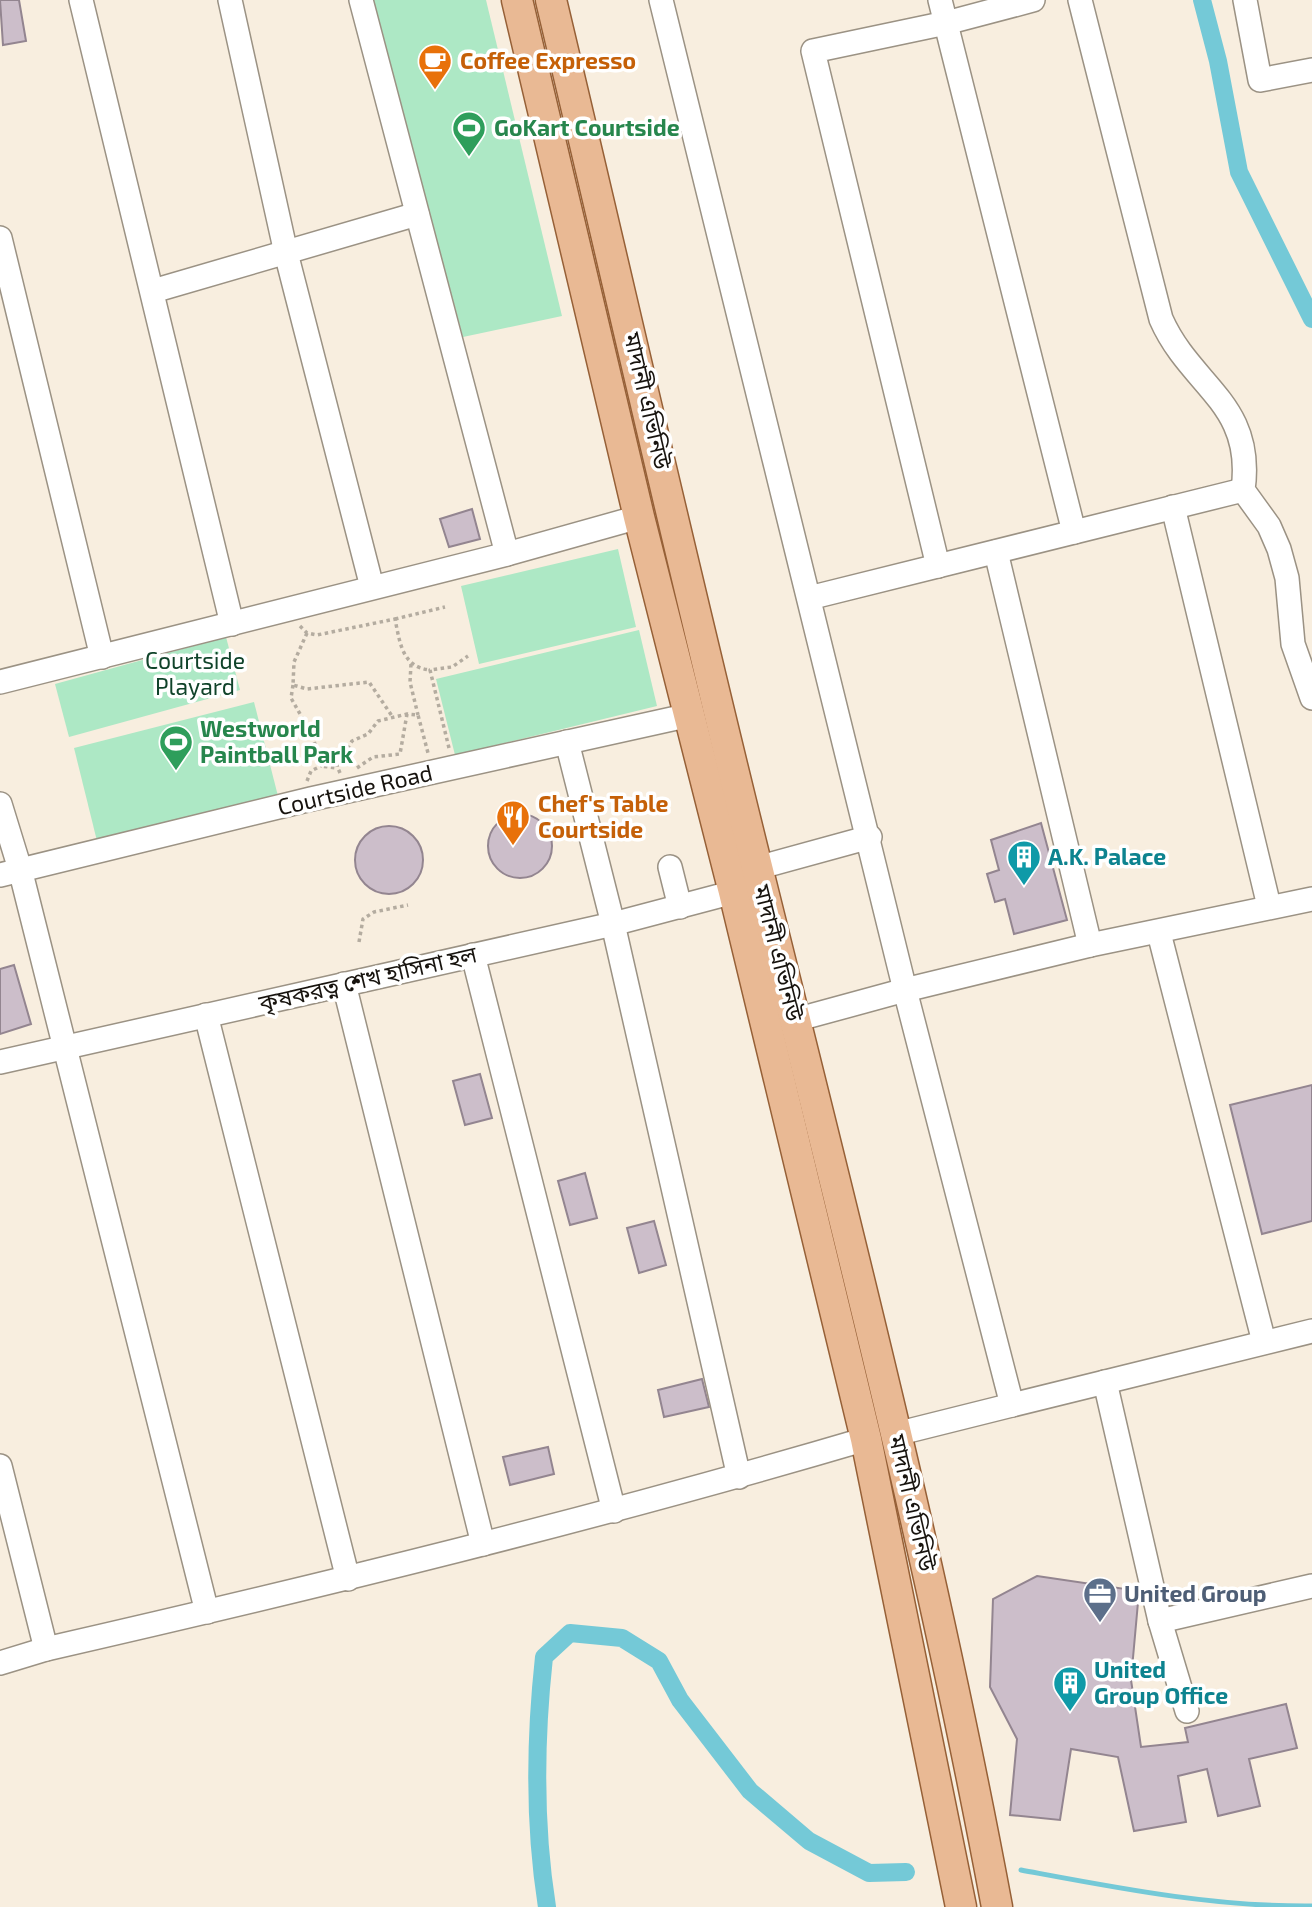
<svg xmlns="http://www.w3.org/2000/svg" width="1312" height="1907" font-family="'Exo 2','Noto Sans Bengali',sans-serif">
<rect width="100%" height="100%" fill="#f8eedf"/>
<g fill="#ade8c5">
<polygon points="372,0 486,0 562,316 463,337"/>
<polygon points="618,549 636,627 479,664 461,586"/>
<polygon points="639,630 657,706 455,755 436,679"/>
<polygon points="226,637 240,690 69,737 55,684"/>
<polygon points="254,702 278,796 97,841 74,748"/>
</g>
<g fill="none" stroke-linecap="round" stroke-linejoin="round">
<path stroke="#74c9d7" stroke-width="5" d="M1021,1870C1118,1888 1213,1907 1312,1906"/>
<g stroke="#74c9d7" stroke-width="18">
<polyline points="1202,0 1218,61 1239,172 1312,319"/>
<path d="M547,1907C534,1825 535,1740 544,1657L570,1633L622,1638L659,1661L680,1700L750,1791L809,1841L869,1873L906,1872"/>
</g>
</g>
<g fill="#ccbeca" stroke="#938590" stroke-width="2">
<polygon points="0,0 19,0 26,41 3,45"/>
<polygon points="472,509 480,539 449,547 440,519"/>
<circle cx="520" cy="846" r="32"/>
<polygon points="1041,823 1067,920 1014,934 1005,899 995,902 987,874 999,870 991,840"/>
<circle cx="389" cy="860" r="34"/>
<polygon points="14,965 31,1024 0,1034 0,969"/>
<polygon points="480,1074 492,1118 465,1125 453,1081"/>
<polygon points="1312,1085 1312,1221 1262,1234 1230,1105"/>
<polygon points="585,1173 597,1218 570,1225 558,1181"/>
<polygon points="654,1221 666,1265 639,1273 627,1228"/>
<polygon points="702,1379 709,1407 664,1417 658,1390"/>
<polygon points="548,1447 554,1474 510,1485 503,1457"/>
<polygon points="1037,1576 1139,1591 1131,1680 1141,1747 1188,1742 1185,1728 1286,1704 1297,1748 1249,1759 1260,1806 1218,1816 1207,1769 1178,1776 1186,1822 1134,1831 1118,1757 1071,1749 1060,1820 1010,1815 1017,1739 990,1687 993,1599"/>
</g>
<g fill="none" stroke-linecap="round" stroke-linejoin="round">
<g stroke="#9b9284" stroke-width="26">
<g id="minor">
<polyline points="81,0 232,624"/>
<polyline points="230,0 286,253 372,587"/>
<polyline points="361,0 507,554"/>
<polyline points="661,0 905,990 1012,1405 1312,1331"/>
<polyline points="940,0 1074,532"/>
<path d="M1080,0L1161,319C1191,387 1255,403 1243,490L1269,526L1279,549L1287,578L1293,644L1312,698"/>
<polyline points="1245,0 1260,80 1312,70"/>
<polyline points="0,238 102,657"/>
<polyline points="153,291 417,214"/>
<polyline points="1173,507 1269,906"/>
<polyline points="996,552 1090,945"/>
<polyline points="938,566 813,51 946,23 1033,0"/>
<polyline points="809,598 1243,490"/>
<polyline points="0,682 507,554 639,517"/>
<polyline points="567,742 613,924 739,1477"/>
<polyline points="0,804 20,869 207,1612"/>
<polyline points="670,867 680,907"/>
<polyline points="757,868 870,837"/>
<polyline points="0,875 311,799 690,715"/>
<polyline points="1159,933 1264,1342"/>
<polyline points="473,955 614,1511"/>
<polyline points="344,984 483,1544"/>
<polyline points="206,1015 348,1579"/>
<polyline points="795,1020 905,990 1090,945 1312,899"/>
<polyline points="0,1062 613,924 734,892"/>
<polyline points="1105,1382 1160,1621 1187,1711"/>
<polyline points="896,1434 1012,1405"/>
<polyline points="0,1466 46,1649"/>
<polyline points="1160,1621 1312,1586"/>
<path d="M0,1663L46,1649C321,1586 595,1519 866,1439"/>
</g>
</g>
<g stroke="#966037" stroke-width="33">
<g id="major">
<polyline points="517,0 639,517 734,892 866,1439 961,1907"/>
<path d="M551,0C620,290 686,582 758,871C843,1215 932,1558 997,1907"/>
</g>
</g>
<g stroke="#b4aca0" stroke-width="3.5" stroke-dasharray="3.5 3.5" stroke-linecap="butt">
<polyline points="395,619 445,607"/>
<path d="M300,626L307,633L317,635L395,619C400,643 402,667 430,670"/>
<polyline points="307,633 294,662 293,685 307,689 369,682 392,716"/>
<polyline points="411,664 410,682 418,715"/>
<polyline points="293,685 291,698 313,737 321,766 336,768"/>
<polyline points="449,748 430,670 452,667 468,656"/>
<polyline points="357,768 373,757 400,754 407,714"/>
<polyline points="340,773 337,766 352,741 368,734 378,721 407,714 418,715 428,753"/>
<polyline points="307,781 311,771 321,766"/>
<polyline points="359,942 363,919 374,912 408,905"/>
</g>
<use href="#minor" stroke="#fff" stroke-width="23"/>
<use href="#major" stroke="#e9b994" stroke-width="30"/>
</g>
<defs>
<g id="cafe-pin" transform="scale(1.75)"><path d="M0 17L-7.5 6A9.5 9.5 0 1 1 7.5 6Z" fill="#e8710a" stroke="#fff"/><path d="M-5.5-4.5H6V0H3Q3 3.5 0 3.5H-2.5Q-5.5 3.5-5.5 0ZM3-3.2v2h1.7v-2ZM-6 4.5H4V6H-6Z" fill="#fff"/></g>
<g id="stadium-pin" transform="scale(1.75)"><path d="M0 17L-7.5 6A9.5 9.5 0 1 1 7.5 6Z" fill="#2e9e5b" stroke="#fff"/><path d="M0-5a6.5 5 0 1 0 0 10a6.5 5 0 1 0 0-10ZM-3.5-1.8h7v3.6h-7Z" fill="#fff"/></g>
<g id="restaurant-pin" transform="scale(1.75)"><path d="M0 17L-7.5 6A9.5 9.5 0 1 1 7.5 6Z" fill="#e8710a" stroke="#fff"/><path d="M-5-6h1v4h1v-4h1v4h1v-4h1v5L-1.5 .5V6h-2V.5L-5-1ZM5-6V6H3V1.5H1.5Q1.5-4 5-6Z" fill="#fff"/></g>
<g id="building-pin" transform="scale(1.75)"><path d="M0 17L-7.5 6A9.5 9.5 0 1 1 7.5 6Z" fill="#0f9aa8" stroke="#fff"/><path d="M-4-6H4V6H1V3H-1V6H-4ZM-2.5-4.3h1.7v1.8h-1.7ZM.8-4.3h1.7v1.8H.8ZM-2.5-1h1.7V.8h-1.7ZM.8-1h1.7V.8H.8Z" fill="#fff"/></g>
<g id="office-pin" transform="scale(1.75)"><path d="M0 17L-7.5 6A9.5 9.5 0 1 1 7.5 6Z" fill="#5c6f8a" stroke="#fff"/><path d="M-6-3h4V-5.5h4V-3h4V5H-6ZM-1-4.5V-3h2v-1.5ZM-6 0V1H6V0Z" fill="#fff"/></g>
</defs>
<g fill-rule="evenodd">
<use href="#cafe-pin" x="435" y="61"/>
<use href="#stadium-pin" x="469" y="128"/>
<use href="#stadium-pin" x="176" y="742"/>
<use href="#restaurant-pin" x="513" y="817"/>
<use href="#building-pin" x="1024" y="857"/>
<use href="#office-pin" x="1100" y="1594"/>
<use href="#building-pin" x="1070" y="1683"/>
</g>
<g text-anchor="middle" stroke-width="7" stroke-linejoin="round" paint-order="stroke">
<g font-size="23" font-weight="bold" fill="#c56008" stroke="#fff" text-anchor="start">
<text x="460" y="69">Coffee Expresso</text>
<text x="538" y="812">Chef's Table<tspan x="538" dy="26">Courtside</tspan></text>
</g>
<g font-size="23" font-weight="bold" fill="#27864d" stroke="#fff" text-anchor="start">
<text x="494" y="136">GoKart Courtside</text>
<text x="200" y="737">Westworld<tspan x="200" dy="26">Paintball Park</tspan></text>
</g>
<g font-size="23" fill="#17130e" stroke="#fff">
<text transform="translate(647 401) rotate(77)" y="8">মাদানী এভিনিউ</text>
<text transform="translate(355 790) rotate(-13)" y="8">Courtside Road</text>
<text transform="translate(778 953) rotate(76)" y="8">মাদানী এভিনিউ</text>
<text transform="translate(368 979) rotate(-13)" y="8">কৃষকরত্ন শেখ হাসিনা হল</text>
<text transform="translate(912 1503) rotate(77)" y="8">মাদানী এভিনিউ</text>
</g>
<g font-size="23" fill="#10432a" stroke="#fff">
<text x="195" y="669">Courtside<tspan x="195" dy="26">Playard</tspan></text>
</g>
<g font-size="23" font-weight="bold" fill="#0d838f" stroke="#fff" text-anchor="start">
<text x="1048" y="865">A.K. Palace</text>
<text x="1094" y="1678">United<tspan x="1094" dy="26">Group Office</tspan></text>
</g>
<g font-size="23" font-weight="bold" fill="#4e5e75" stroke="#fff" text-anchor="start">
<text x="1124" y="1602">United Group</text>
</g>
</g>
</svg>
